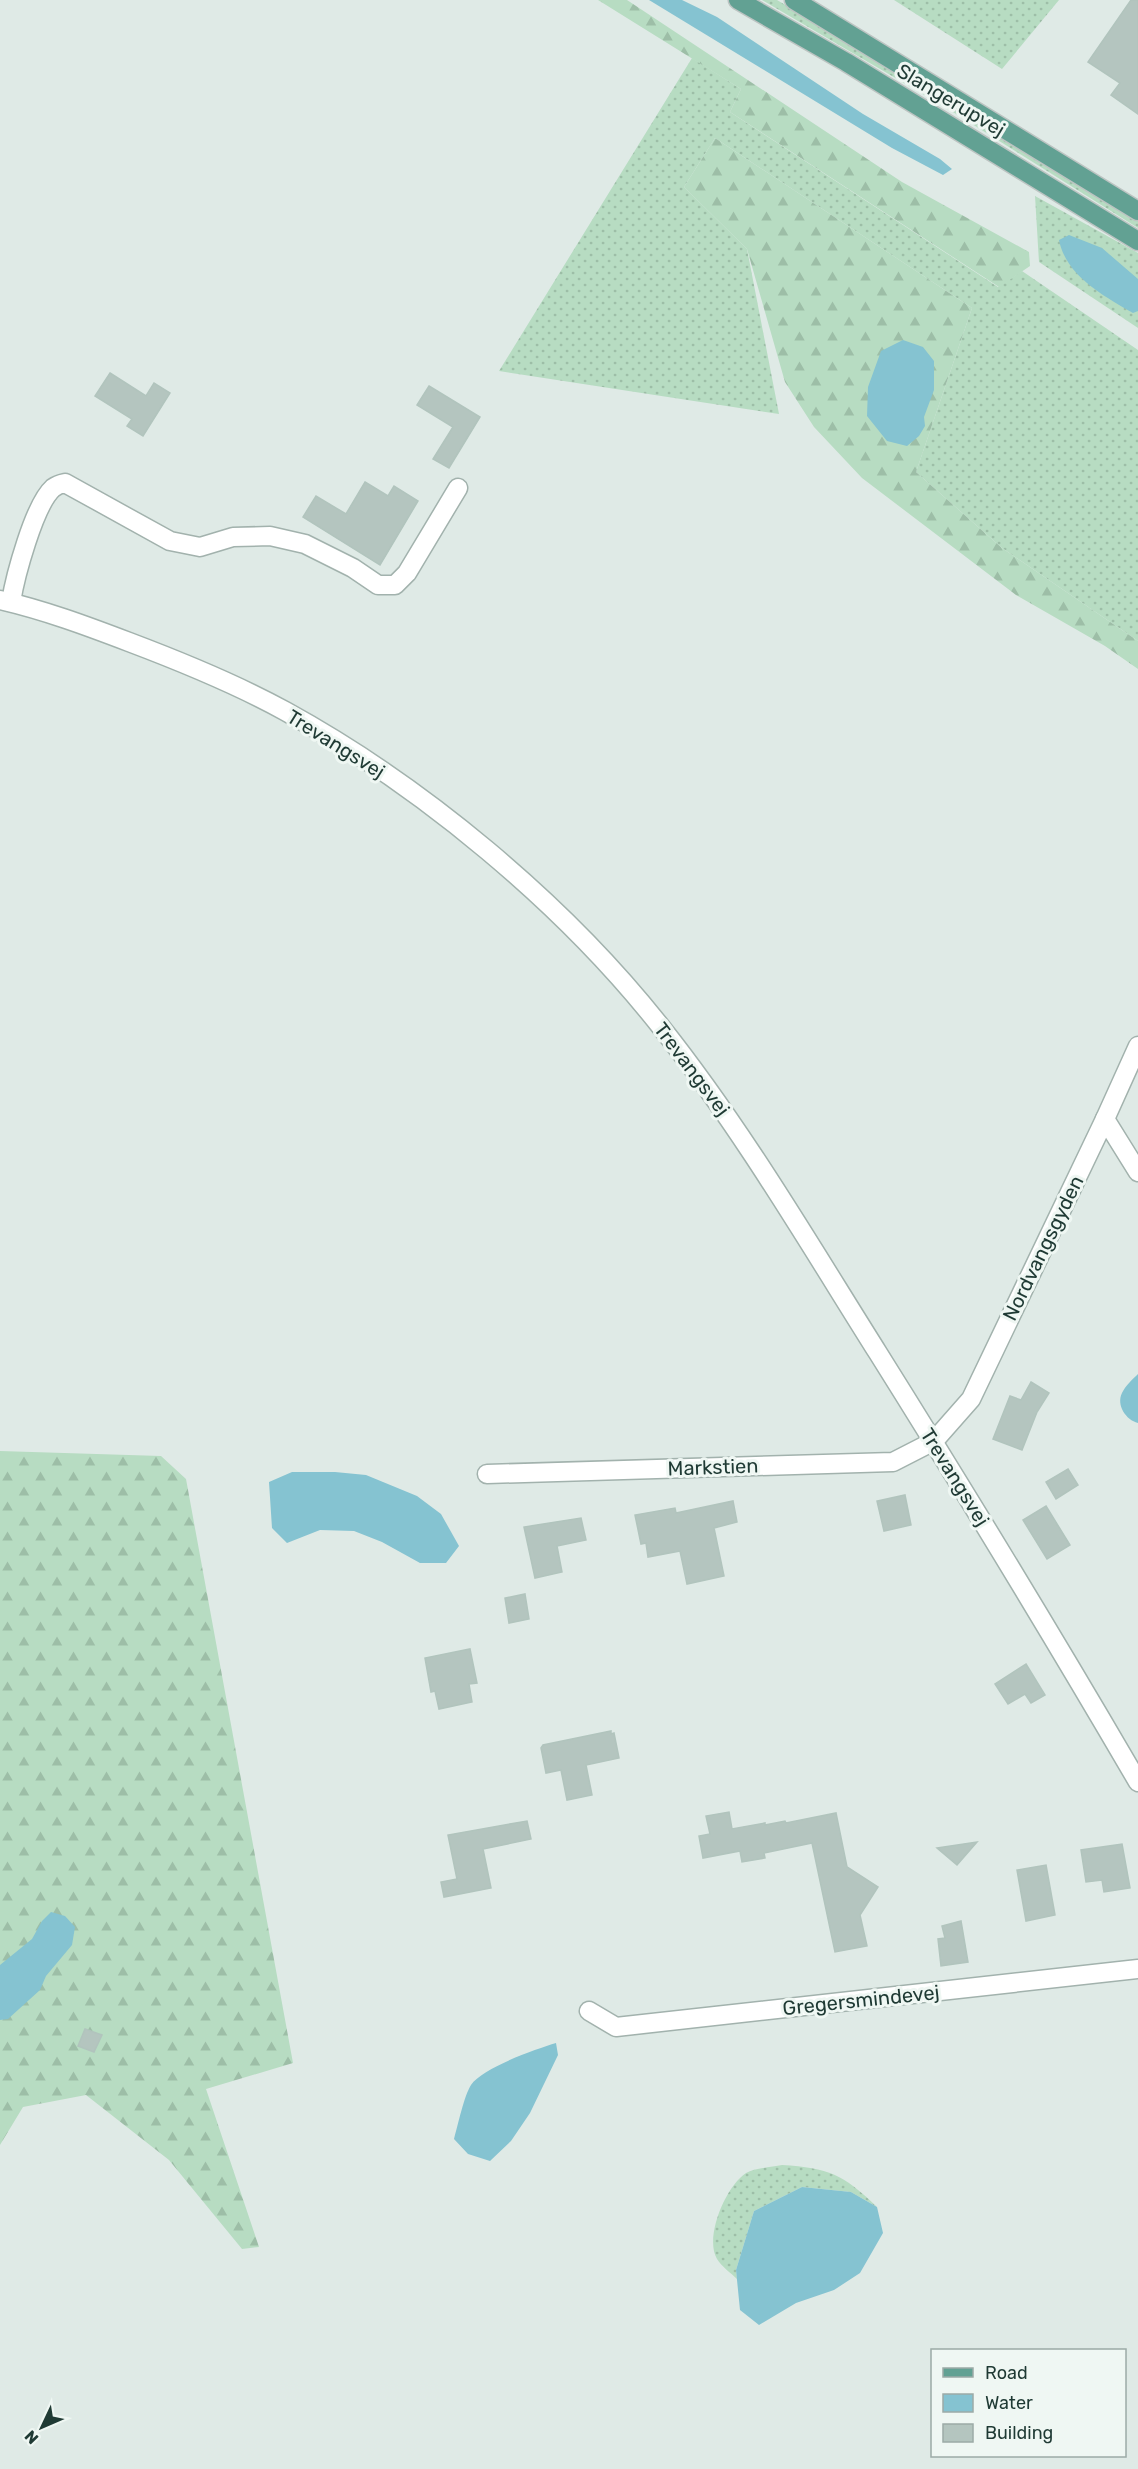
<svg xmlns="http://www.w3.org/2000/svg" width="1138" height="2469" font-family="Rubik,sans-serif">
<defs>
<pattern id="grass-dots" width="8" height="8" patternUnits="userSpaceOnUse" patternTransform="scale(1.5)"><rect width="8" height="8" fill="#b7dcc2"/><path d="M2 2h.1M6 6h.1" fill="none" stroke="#9dbea7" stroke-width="1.8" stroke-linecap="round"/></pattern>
<pattern id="forest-firs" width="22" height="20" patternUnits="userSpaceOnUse" patternTransform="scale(1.5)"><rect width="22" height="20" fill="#b7dcc2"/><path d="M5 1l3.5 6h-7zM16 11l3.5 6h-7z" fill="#9dbea7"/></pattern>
</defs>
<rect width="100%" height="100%" fill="#dfeae6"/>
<g fill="url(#grass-dots)">
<polygon points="762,0 777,0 964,111 1138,221 1138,228 945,107"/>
<polygon points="894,0 1059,0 1002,69"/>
<polygon points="692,58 741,89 730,112 998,287 1022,271 1138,350 1138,641 1002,548 916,472 972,308 715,138 684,187 747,249 779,414 499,371"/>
<polygon points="1035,196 1138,253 1138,328 1039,262"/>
<path d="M782,2165C829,2168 843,2174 877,2207L851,2192L802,2187L754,2211L736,2270L737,2279C731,2273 721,2266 717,2259C704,2237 726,2186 746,2173C755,2168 772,2167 782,2165Z"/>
</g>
<g fill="url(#forest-firs)">
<polygon points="598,0 627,0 902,182 1029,252 1030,266 999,287 730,112 741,89"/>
<polygon points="715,138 972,308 916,472 1002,548 1138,641 1138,669 1105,646 1016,595 862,478 814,427 785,382 747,249 684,187"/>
<polygon points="0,1451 161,1456 186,1479 293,2063 206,2089 259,2247 242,2249 169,2160 86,2095 23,2107 0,2145"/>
</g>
<g fill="#85c3d1">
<polygon points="649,0 682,0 717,17 863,114 940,159 952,169 943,175 892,148"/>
<path d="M1069,235L1102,248L1138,279V311L1133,313C1104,296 1066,276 1059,240Z"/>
<polygon points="903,340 923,347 934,361 934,390 924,417 925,426 919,436 907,446 887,441 867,416 868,387 881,351"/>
<path d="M1138,1374V1423C1126,1420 1116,1405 1122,1393C1125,1386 1133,1379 1138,1374Z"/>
<polygon points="292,1472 335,1472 366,1475 417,1496 441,1514 459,1546 446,1563 420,1563 382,1542 354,1531 320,1530 287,1543 272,1528 269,1482"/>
<polygon points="51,1912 65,1916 75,1927 72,1945 46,1976 40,1990 8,2019 0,2020 0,1965 32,1939 42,1921"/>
<path d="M556,2043L558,2055L530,2113L511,2141L490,2161L468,2154L454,2139C458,2125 464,2096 471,2085C482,2068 536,2049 556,2043Z"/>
<polygon points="802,2187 851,2192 877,2207 883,2233 860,2273 834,2290 796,2303 759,2325 740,2310 736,2270 754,2211"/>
</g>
<g fill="#b4c5bf" stroke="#b1c4bd" stroke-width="1.5">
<polygon points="1131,0 1138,0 1138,114 1111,95 1120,83 1088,62"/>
<polygon points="110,373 146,396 154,383 170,393 143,436 127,426 132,419 95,396"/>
<polygon points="429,386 480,417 449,468 433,459 453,427 417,405"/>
<polygon points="365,482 388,496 394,486 418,501 380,565 303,517 316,496 346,514"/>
<polygon points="1031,1382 1049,1393 1037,1412 1022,1450 993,1439 1010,1396 1021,1400"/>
<polygon points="1068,1469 1078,1485 1056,1499 1046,1482"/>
<polygon points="905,1495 911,1525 884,1531 877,1501"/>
<polygon points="733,1501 737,1522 714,1528 724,1576 687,1584 680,1551 648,1557 646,1543 641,1544 635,1515 675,1508 676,1513"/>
<polygon points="1046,1506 1070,1545 1047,1559 1023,1520"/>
<polygon points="581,1518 586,1540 557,1546 562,1572 535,1578 524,1527"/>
<polygon points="525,1594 529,1619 509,1623 505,1598"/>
<polygon points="470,1649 477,1683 469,1684 472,1702 439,1709 435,1691 431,1692 425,1658"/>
<polygon points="1026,1664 1045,1695 1031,1703 1025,1694 1008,1704 995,1684"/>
<polygon points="611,1731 611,1734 614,1733 619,1758 586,1765 592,1795 567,1800 561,1770 546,1773 541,1748 543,1745"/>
<polygon points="729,1812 732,1829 765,1823 765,1825 785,1821 786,1823 836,1813 847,1867 878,1887 860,1915 867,1946 835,1952 812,1843 764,1853 765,1858 742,1862 740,1851 703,1858 699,1836 710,1834 706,1816"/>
<polygon points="527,1821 531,1839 483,1849 491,1888 444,1897 441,1882 457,1879 448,1835"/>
<polygon points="977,1842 957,1865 937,1848"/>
<polygon points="1122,1844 1130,1888 1104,1892 1102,1880 1086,1882 1081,1850"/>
<polygon points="1046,1865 1055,1915 1026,1921 1017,1870"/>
<polygon points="961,1921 968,1962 941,1966 938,1939 945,1938 942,1926"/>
<polygon points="85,2029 102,2035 94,2052 78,2046"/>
</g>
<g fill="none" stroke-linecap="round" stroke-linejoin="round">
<g stroke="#a2b2ad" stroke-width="21">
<g id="minor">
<path d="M0,600C44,610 87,626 129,642C182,662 236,684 285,711C422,786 564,904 661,1027C742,1129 808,1242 878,1353C967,1495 1054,1638 1138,1782"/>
<path d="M11,602C15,577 34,505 53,488C57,485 60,484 65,483L170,541L200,547L233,537L270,536L305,544L353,568L378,585H395L407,573L458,488"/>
<polyline points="1105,1119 1138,1172"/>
<polyline points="487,1474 893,1462 934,1441 971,1399 1105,1119 1138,1046"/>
<polyline points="589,2011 616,2027 1138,1969"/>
</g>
</g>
<g stroke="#bcc4c2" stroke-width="21">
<g id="major">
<polyline points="738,0 846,62 1138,241"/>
<polyline points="794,0 1138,211"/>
</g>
</g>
<use href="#minor" stroke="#fff" stroke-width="18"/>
<use href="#major" stroke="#62a193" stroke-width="18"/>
</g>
<g text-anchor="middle" stroke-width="6" stroke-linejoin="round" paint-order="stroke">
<g font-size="20" fill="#1f3a34" stroke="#eff7f3">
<text transform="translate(951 100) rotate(31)" y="7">Slangerupvej</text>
<text transform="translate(336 744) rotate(32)" y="7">Trevangsvej</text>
<text transform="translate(692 1069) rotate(53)" y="7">Trevangsvej</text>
<text transform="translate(1043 1248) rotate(-64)" y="7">Nordvangsgyden</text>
<text transform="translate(713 1467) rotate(-2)" y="7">Markstien</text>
<text transform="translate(955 1477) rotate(58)" y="7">Trevangsvej</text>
<text transform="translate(861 2000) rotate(-6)" y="7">Gregersmindevej</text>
</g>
</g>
<rect x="931" y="2349" width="195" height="108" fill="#eff7f3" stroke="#9caba7" stroke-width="1.5"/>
<rect x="943" y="2368" width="30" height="9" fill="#62a193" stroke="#9caba7" stroke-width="1.5"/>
<text x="985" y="2379" font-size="18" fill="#1f3a34">Road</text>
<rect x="943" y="2394" width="30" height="18" fill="#85c3d1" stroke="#9caba7" stroke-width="1.5"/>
<text x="985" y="2409" font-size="18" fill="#1f3a34">Water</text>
<rect x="943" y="2424" width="30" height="18" fill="#b4c5bf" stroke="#9caba7" stroke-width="1.5"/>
<text x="985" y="2439" font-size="18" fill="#1f3a34">Building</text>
<g transform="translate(42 2427) rotate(226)" stroke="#eff7f3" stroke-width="4.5" paint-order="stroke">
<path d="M0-4.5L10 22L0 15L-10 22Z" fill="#1f3a34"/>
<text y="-9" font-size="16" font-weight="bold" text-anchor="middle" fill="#1f3a34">N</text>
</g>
</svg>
